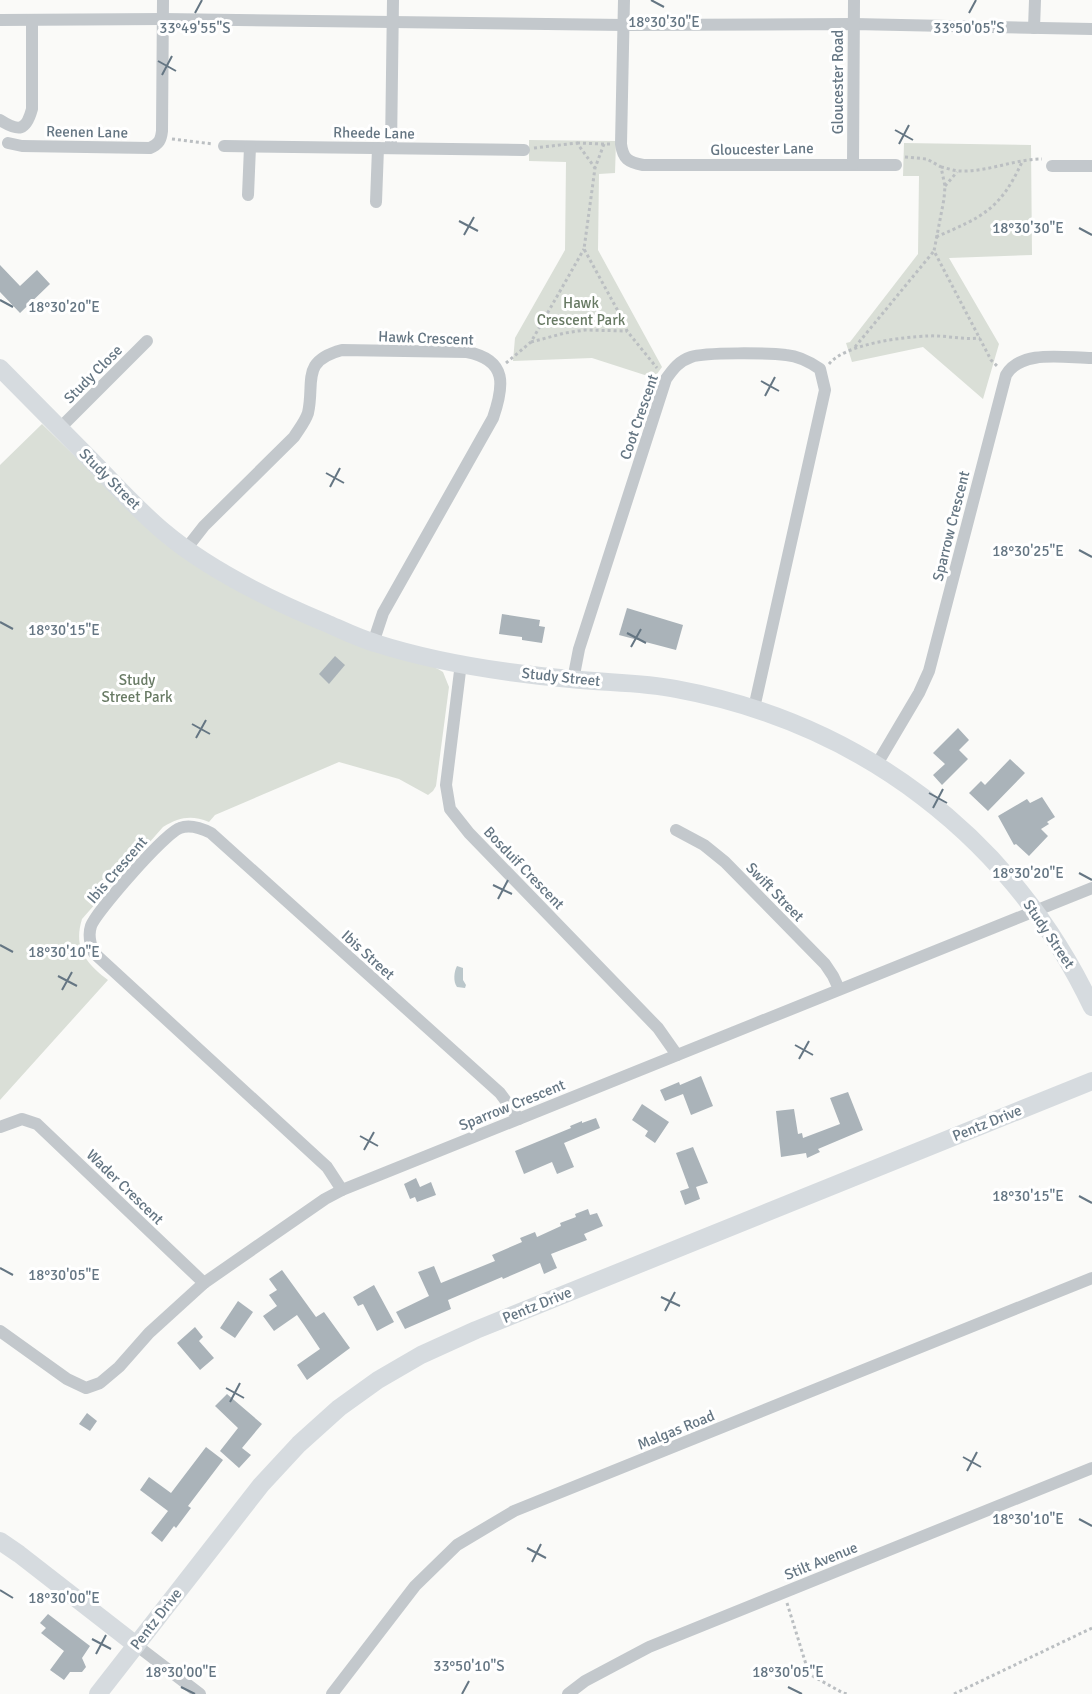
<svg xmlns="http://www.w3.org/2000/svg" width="1092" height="1694" font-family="Signika,sans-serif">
<rect width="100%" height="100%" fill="#fafaf8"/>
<g fill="#dadfd7">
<polygon points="529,140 616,141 615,173 599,174 598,250 662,367 654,378 592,358 513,361 515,338 565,250 566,162 529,161"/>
<polygon points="904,143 1031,145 1032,255 949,258 999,344 983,399 923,347 852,362 846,343 850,342 918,254 919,176 903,176"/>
<path d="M42,424L165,544L438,669L443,672L449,687L436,786L433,791L428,795L399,779L339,762L215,815L209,822C191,815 180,817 163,827L82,919C73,948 86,963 108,980L0,1100V465Z"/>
</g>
<path fill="#bbc7cb" d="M457,966L463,968V980L466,985L465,988L457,987C453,982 454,971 457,966Z"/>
<g fill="#aab3b9">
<polygon points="0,265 20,286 37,270 50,284 20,313 0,292"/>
<polygon points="627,608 683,625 676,650 619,635"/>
<polygon points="502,614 540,620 539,626 545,627 542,643 522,640 522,637 499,634"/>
<polygon points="335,656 345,665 329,684 319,674"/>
<polygon points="958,728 969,740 959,750 968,759 942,785 933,775 945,764 933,753"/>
<polygon points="1010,759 1025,773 988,811 969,793 981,781 985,785"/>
<polygon points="1042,797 1055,817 1047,822 1049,824 1041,829 1048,836 1029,856 1016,844 1014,845 998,816 1027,799 1030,803"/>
<polygon points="701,1076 713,1106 691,1115 683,1094 665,1101 660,1090 679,1082 680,1085"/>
<polygon points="848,1092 863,1130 818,1149 820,1152 807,1158 806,1153 781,1157 776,1111 794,1109 798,1134 802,1133 803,1138 840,1124 830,1098"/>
<polygon points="642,1104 669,1122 655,1143 645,1136 648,1131 632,1120"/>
<polygon points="596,1118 600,1128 564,1143 574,1167 557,1174 552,1162 524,1174 515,1151 571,1128 570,1126 582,1121 582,1123"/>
<polygon points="693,1147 708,1183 696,1187 700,1199 685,1205 680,1191 689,1188 676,1153"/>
<polygon points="416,1178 420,1187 431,1182 436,1195 417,1202 415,1197 410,1199 404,1184"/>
<polygon points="588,1209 590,1215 597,1213 603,1226 584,1234 587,1240 551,1254 557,1268 544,1274 540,1263 503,1279 502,1277 448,1300 451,1309 405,1329 396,1312 429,1296 418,1272 434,1266 441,1283 495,1261 492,1255 522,1242 520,1238 535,1232 537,1237 561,1226 560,1223 576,1217 575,1214"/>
<polygon points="282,1270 316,1317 324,1312 350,1348 307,1380 297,1365 320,1349 304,1325 297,1315 274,1331 263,1316 277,1306 269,1295 277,1290 269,1279"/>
<polygon points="374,1285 394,1322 377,1331 363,1304 358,1306 353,1297"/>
<polygon points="238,1301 253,1312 235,1338 220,1328"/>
<polygon points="195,1327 203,1337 199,1341 214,1358 200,1370 177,1343"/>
<polygon points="227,1394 262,1424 242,1448 251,1455 239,1468 220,1451 238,1428 215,1406"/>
<polygon points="87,1413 97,1421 90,1431 79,1424"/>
<polygon points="206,1447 223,1460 188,1506 191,1508 176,1528 174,1526 162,1542 151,1533 168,1511 140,1490 149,1477 171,1493"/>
<polygon points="48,1614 90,1646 82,1658 86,1667 82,1672 70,1672 64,1680 50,1670 64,1651 41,1633 46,1628 40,1623"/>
</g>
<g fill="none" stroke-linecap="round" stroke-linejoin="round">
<g stroke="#bbbfc2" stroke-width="3" stroke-dasharray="3 3" stroke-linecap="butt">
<polyline points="172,139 213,144"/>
<polyline points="577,143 604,144"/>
<polyline points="610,144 604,144 595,168 584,249 624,322 627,331 657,368"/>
<polyline points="534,148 577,143 595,168"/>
<polyline points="905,157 927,159 941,167 945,186 944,199 934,251 991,360 998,367"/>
<path d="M941,167C947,168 954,171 960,171C988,172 1015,159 1042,159"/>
<polyline points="945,186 957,172"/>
<path d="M936,237C982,217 1000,210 1022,162"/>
<polyline points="531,342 565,333 585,330 627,331"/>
<polyline points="855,347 934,251"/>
<polyline points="506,363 531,342 584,249"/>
<path d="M829,364C845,344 902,337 928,336C945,335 962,340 980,338"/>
<polyline points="787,1603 809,1674 843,1693 848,1694"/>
<polyline points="954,1694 1092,1628"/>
</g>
<g stroke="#c3c8cc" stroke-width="12">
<path d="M624,0L621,144C623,159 628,162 643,165H896"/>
<polyline points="0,20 163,19 624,25 854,24 1092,29"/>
<polyline points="1034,28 1035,0"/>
<path d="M0,120C19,132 26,131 32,109V20"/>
<path d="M8,143L22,146L150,148C159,144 161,140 162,131L163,0"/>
<polyline points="224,146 524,150"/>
<polyline points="391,148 393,0"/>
<polyline points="853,164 854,0"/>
<polyline points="1052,166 1092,166"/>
<polyline points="248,195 250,147"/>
<polyline points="376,202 378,148"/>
<polyline points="60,428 147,341"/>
<path d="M186,549L204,526L294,437C299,429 305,422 308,413C315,382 300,361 342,350L467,352C508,360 504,386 493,418L383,613L373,643"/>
<polyline points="461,663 446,785 450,809 469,833 658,1028 677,1055"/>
<path d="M573,680L579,649L666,379C673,369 679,361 691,357C705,352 769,353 786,355C798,356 810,362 820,369L825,390L754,708"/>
<path d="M877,764L919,693L929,671L1006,375C1021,349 1065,358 1092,358"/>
<polyline points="676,830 704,845 725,862 825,964 833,976 839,989"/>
<polyline points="0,1127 22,1119 37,1124 204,1283"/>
<path d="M342,1190L327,1167L94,953C90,944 88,935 91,926C96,912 166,832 180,828C190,824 201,828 211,833L500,1093L519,1119"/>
<polyline points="0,1331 67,1379 86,1388 100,1383 119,1367 149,1333 204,1283 325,1199 342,1190 1092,888"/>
<polyline points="136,1645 200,1694"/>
<polyline points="332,1694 415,1586 457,1545 514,1511 1092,1278"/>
<polyline points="568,1694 585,1681 649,1647 1092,1468"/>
</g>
<g stroke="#d6dbdf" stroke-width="18">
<path d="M0,368C31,399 62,431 93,462C116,486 139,511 164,532C208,569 273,601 326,623C342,630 358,638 375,643C437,663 505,673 570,679C606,683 641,682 676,689C861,723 1011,837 1092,1007"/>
<polyline points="0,1541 19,1554 136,1645"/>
<polyline points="98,1694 261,1485 299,1444 339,1408 378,1380 421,1355 476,1330 1092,1081"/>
</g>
</g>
<path fill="none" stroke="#657683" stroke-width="2" d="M651,0L664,7M195,13L202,0M969,13L976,0M158,61L176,71M162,75L172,56M895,130L913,140M899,144L909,125M459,221L478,231M1079,228L1092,235M464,235L474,217M0,300L13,307M761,381L779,391M765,396L775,377M326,473L344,483M330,487L340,468M1079,550L1092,557M0,622L13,629M627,633L646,643M631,647L641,629M192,724L210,734M196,738L206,720M929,793L947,803M933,808L943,789M1079,873L1092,880M493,885L512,894M498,899L508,880M0,945L13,952M58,976L77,986M62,990L72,972M795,1045L813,1055M799,1059L809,1041M360,1136L378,1146M364,1150L374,1132M1079,1196L1092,1203M0,1268L13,1275M661,1297L680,1306M665,1311L675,1292M226,1388L244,1398M230,1402L240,1383M963,1457L981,1467M967,1471L977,1452M1079,1519L1092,1526M527,1548L546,1558M532,1562L541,1544M0,1590L13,1598M92,1639L111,1649M96,1654L106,1635M181,1687L195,1694M788,1687L802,1694M462,1694L469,1681"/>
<g text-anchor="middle" stroke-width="6" stroke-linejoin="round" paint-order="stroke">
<g font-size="15" fill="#657683" stroke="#fff">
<text transform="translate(838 82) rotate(-90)" y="5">Gloucester Road</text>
<text transform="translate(87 132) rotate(1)" y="5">Reenen Lane</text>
<text transform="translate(374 133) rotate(1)" y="5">Rheede Lane</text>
<text transform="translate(762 149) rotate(-1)" y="5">Gloucester Lane</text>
<text transform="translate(426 338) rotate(2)" y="5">Hawk Crescent</text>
<text transform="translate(93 374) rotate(-45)" y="5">Study Close</text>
<text transform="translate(639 417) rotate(-71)" y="5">Coot Crescent</text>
<text transform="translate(110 479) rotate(45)" y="5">Study Street</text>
<text transform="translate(951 526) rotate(-76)" y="5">Sparrow Crescent</text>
<text transform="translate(561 677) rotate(6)" y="5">Study Street</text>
<text transform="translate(524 868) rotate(46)" y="5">Bosduif Crescent</text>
<text transform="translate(117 870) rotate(-49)" y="5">Ibis Crescent</text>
<text transform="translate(775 892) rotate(46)" y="5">Swift Street</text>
<text transform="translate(1049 934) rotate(56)" y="5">Study Street</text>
<text transform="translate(368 955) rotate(42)" y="5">Ibis Street</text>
<text transform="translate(512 1105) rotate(-22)" y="5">Sparrow Crescent</text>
<text transform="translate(987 1123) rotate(-22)" y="5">Pentz Drive</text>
<text transform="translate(125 1187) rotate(44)" y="5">Wader Crescent</text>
<text transform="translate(537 1305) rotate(-22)" y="5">Pentz Drive</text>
<text transform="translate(676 1430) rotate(-22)" y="5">Malgas Road</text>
<text transform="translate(821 1561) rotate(-22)" y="5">Stilt Avenue</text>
<text transform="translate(156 1619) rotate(-52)" y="5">Pentz Drive</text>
</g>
<g font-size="15" fill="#687a64" stroke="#fff">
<text x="581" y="308">Hawk<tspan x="581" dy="17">Crescent Park</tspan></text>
<text x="137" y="685">Study<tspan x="137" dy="17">Street Park</tspan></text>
</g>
</g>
<g font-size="15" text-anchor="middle" fill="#657683" stroke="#fff" stroke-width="6" stroke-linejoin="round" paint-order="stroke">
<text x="664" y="27">18°30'30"E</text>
<text x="195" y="33">33°49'55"S</text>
<text x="969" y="33">33°50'05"S</text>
<text x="1028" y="233">18°30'30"E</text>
<text x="64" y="312">18°30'20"E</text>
<text x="1028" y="556">18°30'25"E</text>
<text x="64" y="635">18°30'15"E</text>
<text x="1028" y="878">18°30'20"E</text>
<text x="64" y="957">18°30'10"E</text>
<text x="1028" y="1201">18°30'15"E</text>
<text x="64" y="1280">18°30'05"E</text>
<text x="1028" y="1524">18°30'10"E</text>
<text x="64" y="1603">18°30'00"E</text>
<text x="469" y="1671">33°50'10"S</text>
<text x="181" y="1677">18°30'00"E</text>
<text x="788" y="1677">18°30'05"E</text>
</g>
</svg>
